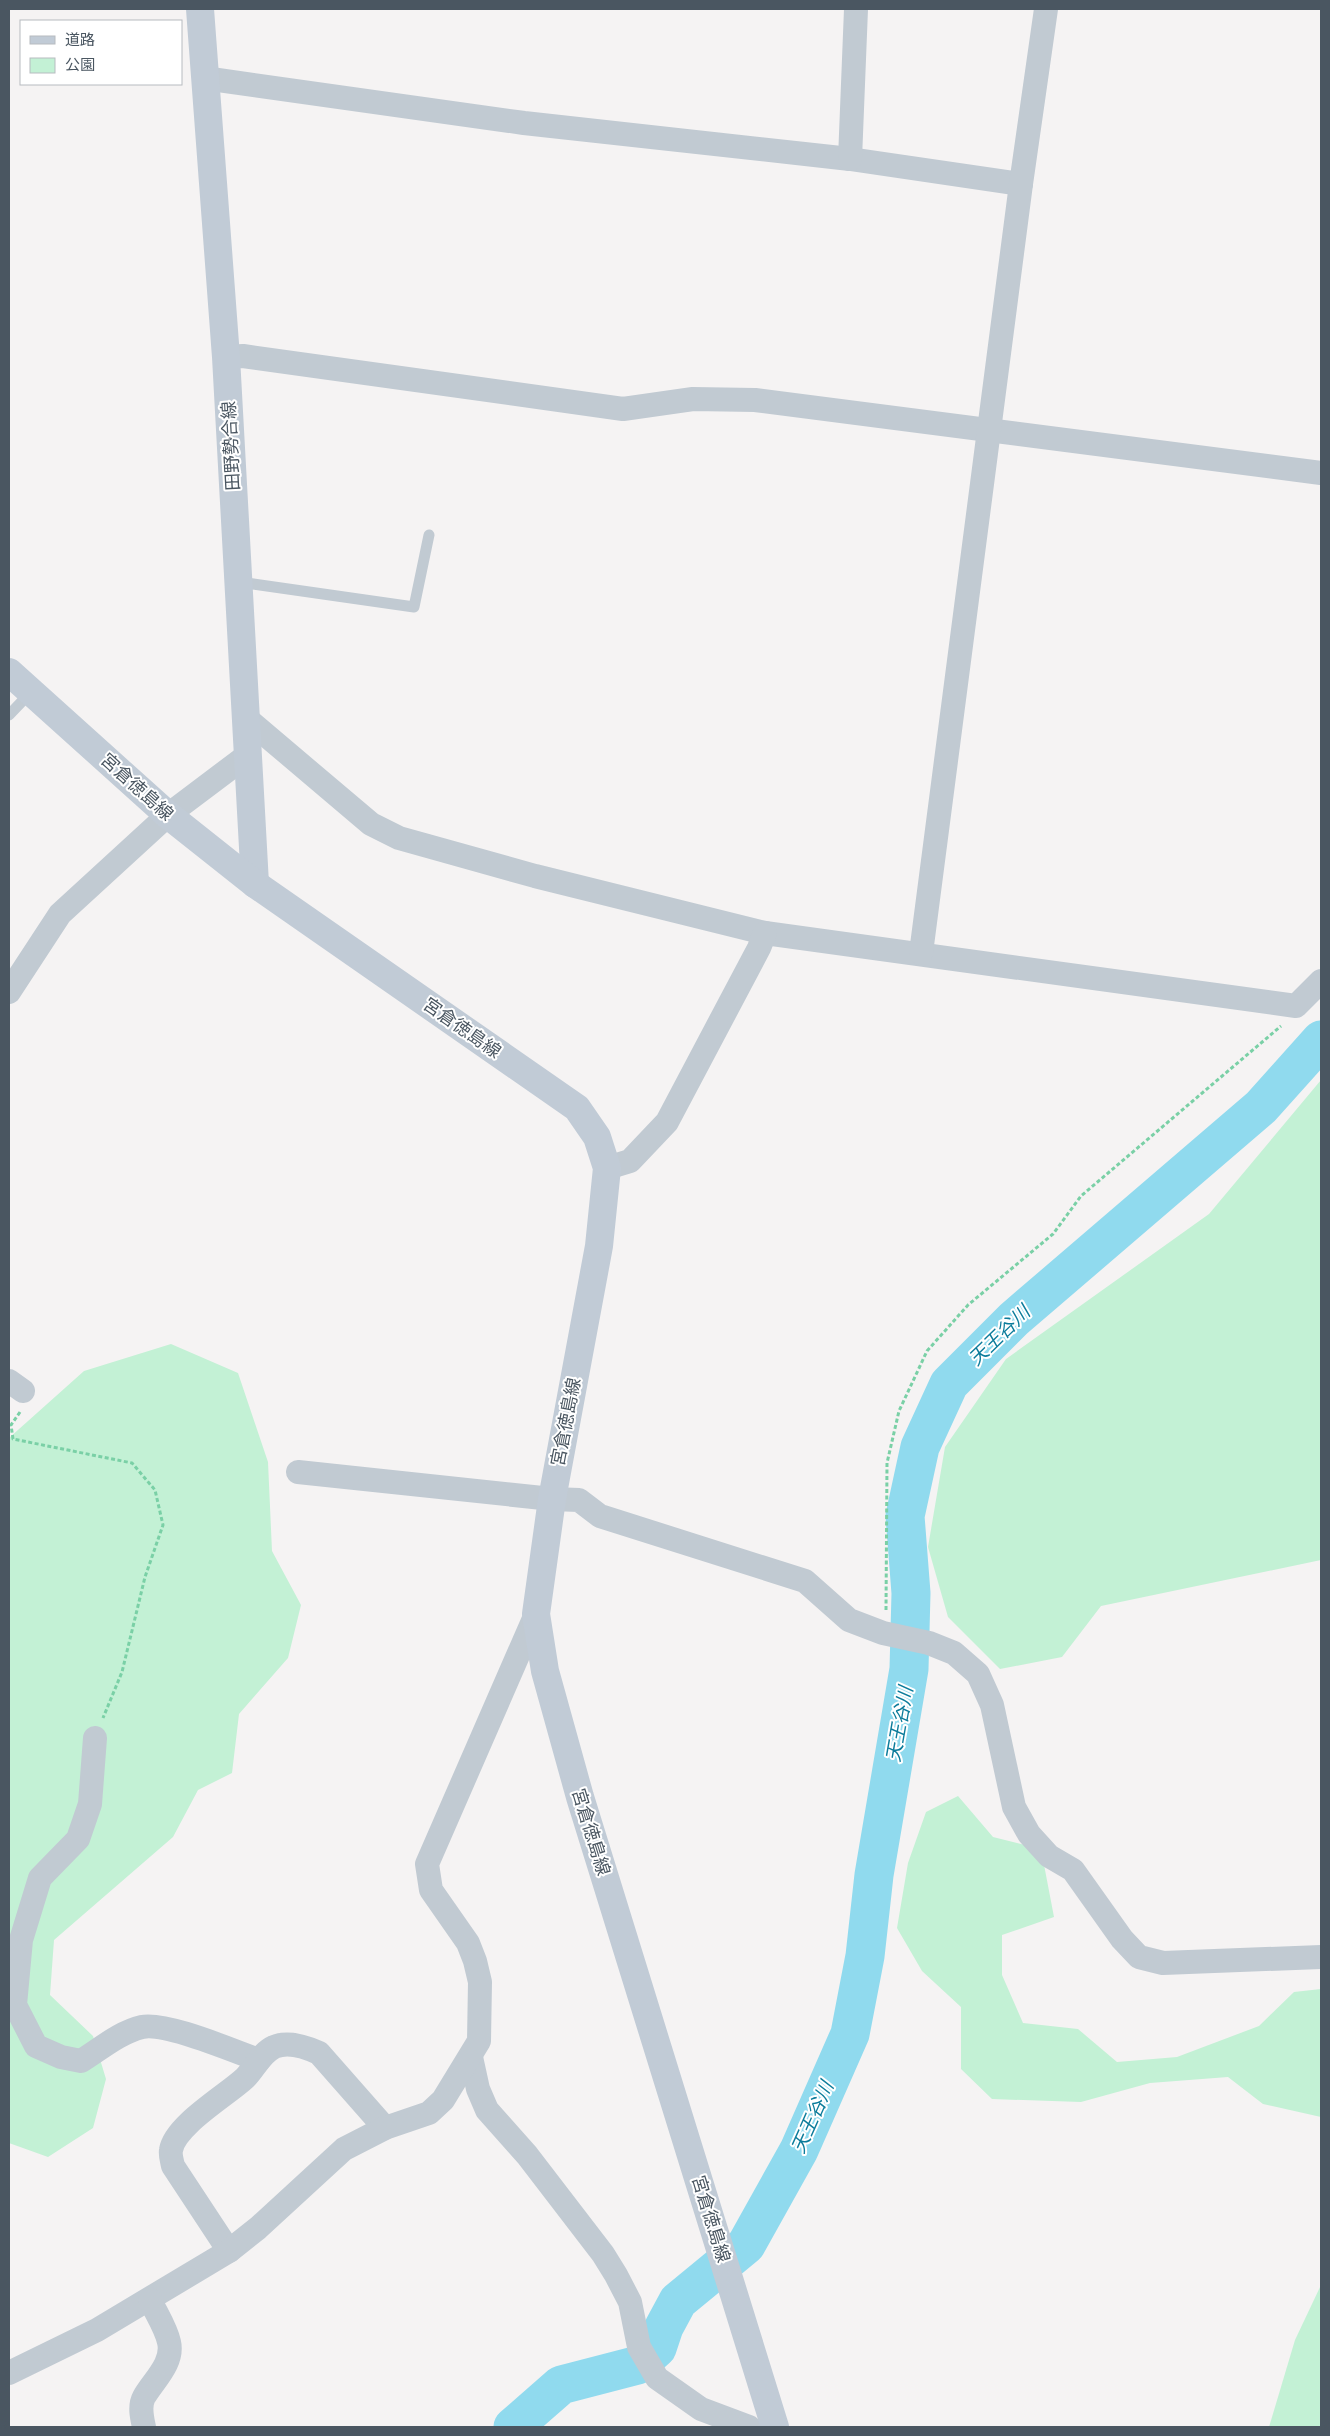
<svg xmlns="http://www.w3.org/2000/svg" width="1330" height="2436" font-family="'IBM Plex Sans','Noto Sans JP',sans-serif">
<rect width="100%" height="100%" fill="#f5f3f3"/>
<g fill="#c3f1d5">
<polygon points="1321,1080 1321,1560 1101,1606 1062,1657 1000,1669 948,1617 928,1547 945,1447 1006,1359 1209,1214"/>
<polygon points="171,1344 238,1373 268,1462 272,1551 301,1605 288,1658 239,1714 232,1773 198,1790 173,1837 54,1940 50,1995 93,2036 106,2079 93,2128 48,2157 9,2143 9,1438 84,1371"/>
<polygon points="958,1796 993,1837 1041,1849 1054,1917 1002,1935 1002,1975 1023,2023 1078,2029 1117,2062 1177,2057 1259,2026 1294,1992 1321,1989 1321,2117 1263,2104 1228,2077 1150,2083 1081,2102 992,2099 961,2069 961,2007 922,1971 897,1928 908,1863 926,1812"/>
<polygon points="1321,2285 1321,2427 1269,2427 1295,2340"/>
</g>
<g fill="none" stroke-linecap="round" stroke-linejoin="round">
<polyline stroke="#90daee" stroke-width="39" points="513,2427 561,2385 638,2365 657,2348 664,2327 678,2301 746,2245 799,2150 850,2034 865,1956 874,1875 909,1669 911,1593 905,1516 920,1447 949,1384 1014,1319 1261,1107 1321,1040"/>
<g stroke="#7ad0a6" stroke-width="3" stroke-dasharray="4 2.5" stroke-linecap="butt">
<polyline points="20,1412 11,1425 13,1439 132,1463 155,1490 163,1525 145,1577 122,1672 103,1718"/>
<polyline points="886,1610 887,1463 899,1411 927,1351 968,1305 1053,1234 1081,1196 1281,1026"/>
</g>
<g stroke="#c1cad2" stroke-width="11">
<polyline points="239,582 414,607 429,535"/>
<polyline points="9,715 31,692"/>
</g>
<g stroke="#c1cad2" stroke-width="24">
<polyline points="204,78 524,123 850,159 1021,184"/>
<polyline points="850,159 856,9"/>
<polyline points="226,357 243,356 623,409 693,399 755,400 1321,473"/>
<polyline points="247,719 371,824 399,838 535,876 765,933 1296,1006 1321,981"/>
<polyline points="921,953 1021,184 1046,9"/>
<polyline points="9,992 60,914 168,815 249,754"/>
<polyline points="607,1168 630,1161 667,1122 759,948 765,933"/>
<polyline points="9,1381 23,1391"/>
<polyline points="298,1472 552,1499 579,1500 600,1516 805,1581 849,1620 883,1633 929,1643 954,1653 978,1674 992,1705 1014,1807 1029,1834 1049,1856 1073,1870 1122,1939 1139,1957 1163,1963 1321,1957"/>
<path d="M95,1738L90,1804L78,1839L40,1878L21,1940L15,2005L36,2046L61,2057L81,2061C99,2050 120,2032 142,2027C166,2022 233,2051 259,2060"/>
<polyline points="471,2057 478,2089 487,2110 527,2155 603,2254 616,2275 630,2302 639,2347 657,2378 701,2409 749,2427"/>
<path d="M229,2251L173,2166C172,2161 170,2155 171,2150C175,2125 227,2095 245,2078C255,2068 261,2053 274,2047C288,2041 306,2047 319,2053L385,2128"/>
<polyline points="9,2373 97,2330 229,2251 258,2228 344,2149 385,2128 429,2113 443,2100 479,2041 480,1982 475,1961 468,1943 431,1890 427,1864 536,1614"/>
<path d="M144,2427C142,2418 139,2406 144,2397C153,2381 174,2363 169,2342C166,2328 156,2313 150,2300"/>
</g>
<g stroke="#c1cbd6" stroke-width="28">
<polyline points="200,9 226,357 255,884"/>
<polyline points="9,672 168,815 255,884 577,1108 597,1137 607,1168 599,1246 552,1499 536,1614 545,1671 580,1797 775,2427"/>
</g>
</g>
<g text-anchor="middle" stroke-width="4" stroke-linejoin="round" paint-order="stroke">
<g font-size="18" fill="#4a5661" stroke="#fff">
<text transform="translate(231 446) rotate(-93)" y="6">田野勢合線</text>
<text transform="translate(137 787) rotate(42)" y="6">宮倉徳島線</text>
<text transform="translate(462 1028) rotate(35)" y="6">宮倉徳島線</text>
<text transform="translate(566 1422) rotate(-79)" y="6">宮倉徳島線</text>
<text transform="translate(591 1832) rotate(73)" y="6">宮倉徳島線</text>
<text transform="translate(711 2219) rotate(73)" y="6">宮倉徳島線</text>
</g>
<g font-size="19" font-style="italic" fill="#0c7c9b" stroke="#fff">
<text transform="translate(999 1335) rotate(-44)" y="7">天王谷川</text>
<text transform="translate(899 1724) rotate(-80)" y="7">天王谷川</text>
<text transform="translate(812 2117) rotate(-66)" y="7">天王谷川</text>
</g>
</g>
<rect width="1330" height="2436" fill="none" stroke="#4a5661" stroke-width="20"/>
<rect x="20" y="20" width="162" height="65" fill="#ffffff" stroke="#b7bbc0"/>
<rect x="30" y="36" width="25" height="8" fill="#c1cbd6" stroke="#b7bbc0"/>
<text x="65" y="45" font-size="15" fill="#4a5661">道路</text>
<rect x="30" y="58" width="25" height="15" fill="#c3f1d5" stroke="#b7bbc0"/>
<text x="65" y="70" font-size="15" fill="#4a5661">公園</text>
</svg>
